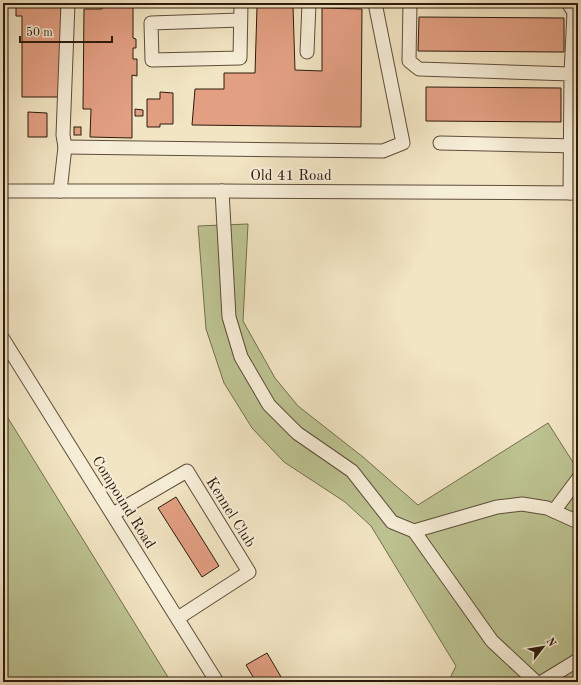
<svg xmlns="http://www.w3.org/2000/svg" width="581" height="685" font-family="'Old Standard TT',serif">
<rect width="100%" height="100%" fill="#f2e5c3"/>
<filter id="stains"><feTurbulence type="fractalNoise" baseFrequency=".005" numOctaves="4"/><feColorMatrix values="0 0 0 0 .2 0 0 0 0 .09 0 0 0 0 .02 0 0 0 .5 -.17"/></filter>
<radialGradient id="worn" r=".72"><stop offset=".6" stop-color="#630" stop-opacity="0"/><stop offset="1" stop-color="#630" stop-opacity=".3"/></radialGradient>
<g fill="#bdc392" stroke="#746e50">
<polygon points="248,224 243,321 275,378 298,406 363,457 418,505 548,423 578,470 578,682 448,682 456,666 371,526 345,502 284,462 252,428 224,383 206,329 198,226"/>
<polygon points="3,410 171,682 3,682"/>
</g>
<g fill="#e29f82" stroke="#2c1a0d">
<polygon points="16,3 61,4 60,97 22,97 22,16 16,16"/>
<polygon points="102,3 138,3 138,6 133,6 133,38 136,39 136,48 133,48 133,59 137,59 137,76 132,75 132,138 90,137 91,109 83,109 84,9 102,9"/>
<polygon points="293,6 295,70 322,71 322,8 362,9 361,127 192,125 195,89 224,89 224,73 255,73 257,7"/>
<polygon points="419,17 564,18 564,52 418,51"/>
<polygon points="426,87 561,88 561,122 426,121"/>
<polygon points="160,92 173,93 173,124 160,124 160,127 147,127 147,99 160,99"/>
<polygon points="135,109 143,110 143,116 135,116"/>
<polygon points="28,112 47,113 47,137 28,137"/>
<rect x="74" y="127" width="7" height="8"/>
<polygon points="176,497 219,566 202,577 158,508"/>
<polygon points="267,653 284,682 256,682 246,665"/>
</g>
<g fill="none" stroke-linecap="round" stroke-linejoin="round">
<g stroke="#5e4d3a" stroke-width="15">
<g id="minor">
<polyline points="410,3 409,61 419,69 571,74 570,193"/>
<polyline points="568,3 574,12 571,74 578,76"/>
<polyline points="240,20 151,23 152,60 240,58 241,3"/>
<polyline points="307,52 309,3"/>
<polyline points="440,143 578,146"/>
<polyline points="65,147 383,151 403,143 375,3"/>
<polyline points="3,191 222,191 578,193"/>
<polyline points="60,191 65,147 63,135 68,3"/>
<polyline points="222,191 229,317 241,357 269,405 297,433 352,471 392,522 414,531 497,507 522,504 547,508 578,522"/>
<polyline points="3,339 217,682"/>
<polyline points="554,511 578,479"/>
<polyline points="113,514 187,471 249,572 178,618"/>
<polyline points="414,531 492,641 536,682"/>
<polyline points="542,682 578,660"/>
</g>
</g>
<use href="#minor" stroke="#f7eed8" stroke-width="13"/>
</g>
<g text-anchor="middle" stroke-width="4" stroke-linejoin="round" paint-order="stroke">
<g font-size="15" fill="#2c1a0d" stroke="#f7eed8">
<text x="291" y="180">Old 41 Road</text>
<text transform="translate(124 502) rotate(58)" y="5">Compound Road</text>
<text transform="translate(231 512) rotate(58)" y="5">Kennel Club</text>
</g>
</g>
<rect width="581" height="685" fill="none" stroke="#f2e5c3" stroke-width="16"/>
<rect x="4" y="4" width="573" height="677" fill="none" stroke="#2c1a0d" stroke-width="2"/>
<rect x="8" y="8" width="565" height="669" fill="none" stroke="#2c1a0d"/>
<g transform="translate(543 647) rotate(59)" stroke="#f7eed8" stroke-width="3" paint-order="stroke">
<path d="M0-3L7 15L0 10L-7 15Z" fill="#2c1a0d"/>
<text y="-6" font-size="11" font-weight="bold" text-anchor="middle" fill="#2c1a0d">N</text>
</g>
<path d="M20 36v6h92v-6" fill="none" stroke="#2c1a0d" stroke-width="2"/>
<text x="26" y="36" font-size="12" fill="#2c1a0d" stroke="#f7eed8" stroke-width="3" paint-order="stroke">50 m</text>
<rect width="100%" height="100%" filter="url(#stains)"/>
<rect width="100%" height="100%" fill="url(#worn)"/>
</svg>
